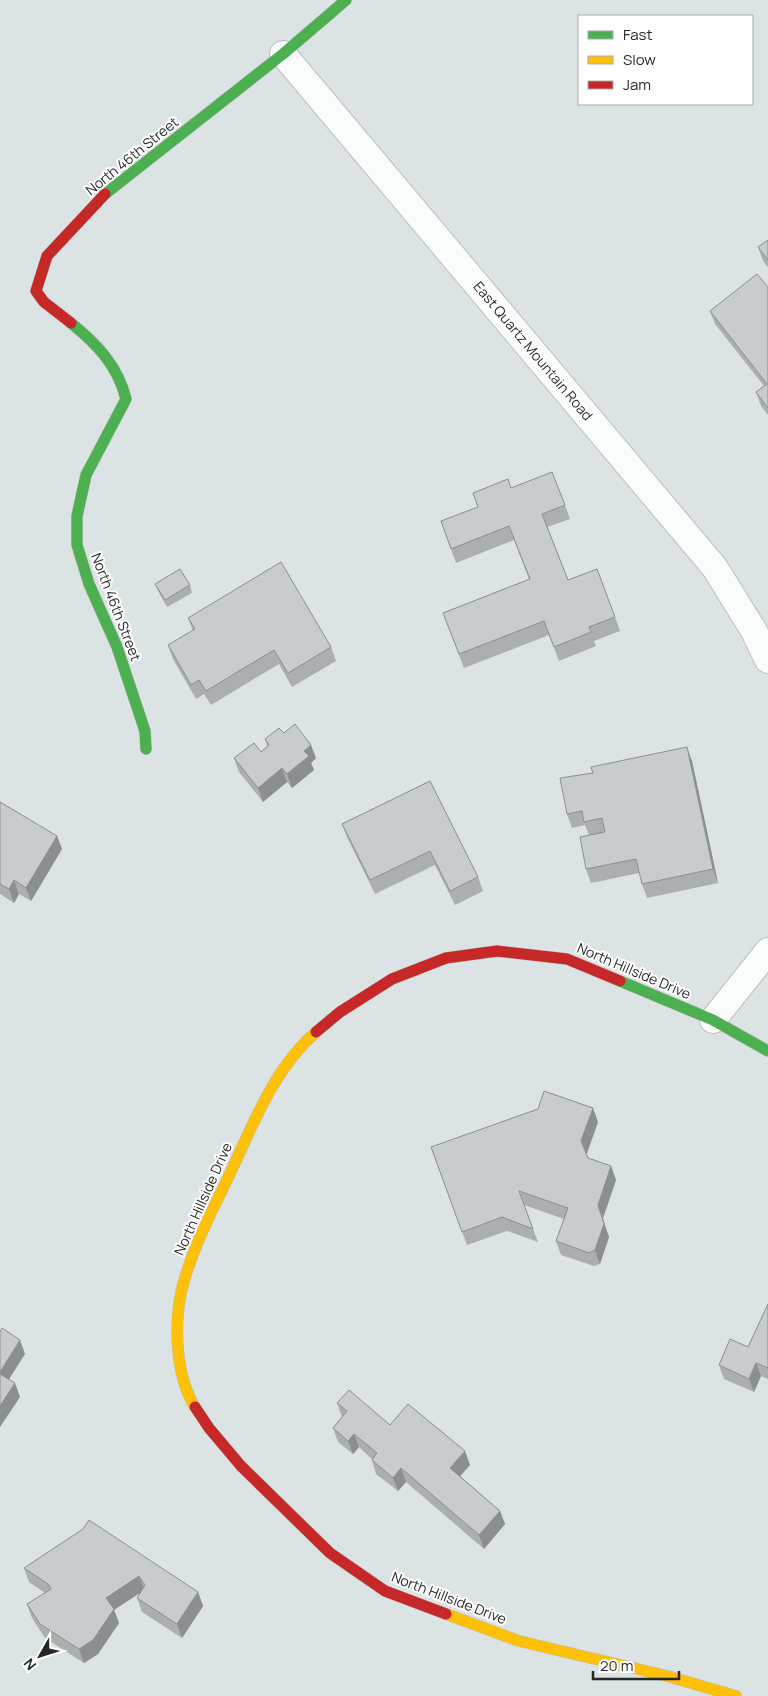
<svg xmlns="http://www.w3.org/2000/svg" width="768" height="1696" font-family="Manrope,sans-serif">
<rect width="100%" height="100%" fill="#dce3e4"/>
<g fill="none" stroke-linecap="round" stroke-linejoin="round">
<g stroke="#bebfbe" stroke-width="28">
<g id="street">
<polyline points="283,54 715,568 754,631 768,660"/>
<polyline points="713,1020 768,951"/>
</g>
</g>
<g stroke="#bebfbe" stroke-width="12">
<g id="fast">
<polyline points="105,194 283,54 346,0"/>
<path d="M71,323C97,344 118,366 126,399L86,475L77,516V545L89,584L117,647L145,731L146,749"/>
<polyline points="620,981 713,1020 768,1051"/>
</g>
</g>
<g stroke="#bebfbe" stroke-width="12">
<g id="slow">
<path d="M195,1407C176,1377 174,1327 181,1293C190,1253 209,1217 227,1180C251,1130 272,1070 316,1032"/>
<polyline points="446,1614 519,1641 667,1676 736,1696"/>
</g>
</g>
<g stroke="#bebfbe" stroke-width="12">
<g id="jam">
<polyline points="71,323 44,302 36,291 47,256 105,194"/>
<polyline points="316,1032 340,1012 392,979 446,958 497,951 567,959 620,981"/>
<polyline points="195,1407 209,1428 241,1466 330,1553 385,1591 446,1614"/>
</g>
</g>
<use href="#street" stroke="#fafbfb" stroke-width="26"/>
<use href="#fast" stroke="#4caf50" stroke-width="11"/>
<use href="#slow" stroke="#ffc107" stroke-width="11"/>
<use href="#jam" stroke="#c62828" stroke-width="11"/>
</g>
<g fill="#acafb0">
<polygon points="768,240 768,267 763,261 758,247"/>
<polygon points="768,287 768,415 761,406 756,392 764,386 715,324 710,311"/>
<polygon points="511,488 565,505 570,519 547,527 568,580 615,617 620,631 594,641 596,646 559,661 549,635 464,668 443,613 529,579 514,540 456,563 441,521 478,507 473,493"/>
<polygon points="155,584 190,585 192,593 167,607 158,591"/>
<polygon points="188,618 331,647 336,661 292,687 279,664 211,705 204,694 196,699 173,659 168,645 193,631"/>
<polygon points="284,733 316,758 311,763 314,770 292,788 287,782 263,802 239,772 234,758 261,752 267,746 265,739"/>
<polygon points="692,761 718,883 647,898 642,884 639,873 591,883 586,869 589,835 585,825 572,828 567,814"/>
<polygon points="430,781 478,877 483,891 455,905 435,865 375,894 347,837 342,824"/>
<polygon points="0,802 57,836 62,849 31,901 19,894 14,903 0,894"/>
<polygon points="598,1122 587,1154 588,1158 611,1166 616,1180 603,1218 609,1237 600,1264 594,1266 561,1255 556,1241 564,1219 524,1205 538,1242 507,1231 467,1245 431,1147"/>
<polygon points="768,1304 768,1379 761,1376 754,1392 724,1379 719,1365 748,1347"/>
<polygon points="337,1403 390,1425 465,1451 470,1465 460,1476 500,1511 505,1524 484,1549 406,1482 398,1491 376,1474 372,1460 372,1459 359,1447 353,1454 338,1442 333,1428 342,1417"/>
<polygon points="83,1529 198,1592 203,1606 182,1638 142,1612 137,1598 140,1593 114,1610 119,1623 98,1654 84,1663 45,1638 32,1618 27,1604 45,1593 29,1582 24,1568"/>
</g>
<g fill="#8c8f90">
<polygon points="311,745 316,758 311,763 314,770 292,788 287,774 304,751"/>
<polygon points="687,747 692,761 718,883 713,869"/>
<polygon points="282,768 287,782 263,802 258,788"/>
<polygon points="57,836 62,849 31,901 26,888"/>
<polygon points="14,880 19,894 14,903 9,889"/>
<polygon points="593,1108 598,1122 586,1155 581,1141"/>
<polygon points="611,1166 616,1180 603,1218 598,1205"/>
<polygon points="604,1224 609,1237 600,1264 595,1250"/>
<polygon points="20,1340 25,1354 4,1387 0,1376 0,1372"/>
<polygon points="756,1363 761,1376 754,1392 749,1379"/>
<polygon points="15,1383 20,1397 0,1427 0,1406"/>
<polygon points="354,1434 359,1447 353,1454 348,1441"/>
<polygon points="465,1451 470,1465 455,1482 450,1468"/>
<polygon points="401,1468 406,1482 398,1491 393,1478"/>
<polygon points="500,1511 505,1524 484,1549 479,1535"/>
<polygon points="139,1576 144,1590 114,1610 119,1623 98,1654 84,1663 79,1649 106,1598"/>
<polygon points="198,1592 203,1606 182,1638 177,1624"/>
</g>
<g fill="#c8cccd" stroke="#8c8f90">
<polygon points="768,240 768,260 758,247"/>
<polygon points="757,274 768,287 768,408 756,392 767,384 710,311"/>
<polygon points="552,472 565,505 542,514 568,580 597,569 615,617 589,627 591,632 554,647 544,621 459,654 443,613 530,579 509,526 451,549 441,521 478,507 473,493 508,479 511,488"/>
<polygon points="281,562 331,647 288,673 274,650 206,691 199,680 191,685 168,645 195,629 188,618"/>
<polygon points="180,569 190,585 165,600 155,584"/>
<polygon points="295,724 311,745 304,751 309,756 287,774 282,768 258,788 234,758 254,743 261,752 269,745 265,739 279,728 284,733"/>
<polygon points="687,747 713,869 642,884 636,859 586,869 580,837 605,832 602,818 584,822 582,811 567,814 560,778 593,773 591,767"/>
<polygon points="430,781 478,877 450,891 430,851 370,880 342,824"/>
<polygon points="0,802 57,836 26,888 14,880 9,889 0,884"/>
<polygon points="544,1091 593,1108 581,1141 588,1158 611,1166 598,1205 604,1224 595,1250 589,1253 556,1241 568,1208 519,1191 533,1229 502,1217 462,1232 431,1147 538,1109"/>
<polygon points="768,1304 768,1368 756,1363 749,1379 719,1365 730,1339 748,1347"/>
<polygon points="2,1328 20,1340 0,1372 0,1332"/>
<polygon points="0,1374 15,1383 0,1406"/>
<polygon points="349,1390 390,1425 408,1404 465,1451 450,1468 500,1511 479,1535 401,1468 393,1478 372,1460 377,1453 354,1434 348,1441 333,1428 347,1411 337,1403"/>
<polygon points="89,1520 198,1592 177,1624 137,1598 145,1585 139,1576 106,1598 114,1609 93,1640 79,1649 40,1624 27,1604 51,1589 48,1584 24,1568 83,1529"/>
</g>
<g text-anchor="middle" stroke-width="4" stroke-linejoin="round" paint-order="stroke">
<g font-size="14" fill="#272727" stroke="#fff">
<text transform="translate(132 156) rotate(-39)" y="5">North 46th Street</text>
<text transform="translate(533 351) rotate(50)" y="5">East Quartz Mountain Road</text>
<text transform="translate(116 607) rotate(69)" y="5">North 46th Street</text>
<text transform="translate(634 971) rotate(23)" y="5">North Hillside Drive</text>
<text transform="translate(203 1199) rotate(-66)" y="5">North Hillside Drive</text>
<text transform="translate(449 1598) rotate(21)" y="5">North Hillside Drive</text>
</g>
</g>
<rect x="578" y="15" width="175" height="90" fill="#ffffff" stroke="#a9a9a9"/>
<rect x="588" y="31" width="25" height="8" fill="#4caf50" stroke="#a9a9a9"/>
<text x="623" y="40" font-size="15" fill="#272727">Fast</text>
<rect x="588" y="56" width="25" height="8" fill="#ffc107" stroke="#a9a9a9"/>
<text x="623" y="65" font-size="15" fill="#272727">Slow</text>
<rect x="588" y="81" width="25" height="8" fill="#c62828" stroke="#a9a9a9"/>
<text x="623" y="90" font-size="15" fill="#272727">Jam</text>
<g transform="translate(40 1656) rotate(231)" stroke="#ffffff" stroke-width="4" paint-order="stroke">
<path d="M0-4L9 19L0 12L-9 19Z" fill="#272727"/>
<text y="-8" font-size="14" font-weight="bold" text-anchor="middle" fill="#272727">N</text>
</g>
<path d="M593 1671v8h86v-8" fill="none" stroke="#272727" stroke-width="2.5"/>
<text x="600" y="1671" font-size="15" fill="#272727" stroke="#ffffff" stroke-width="4" paint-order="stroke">20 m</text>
</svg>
